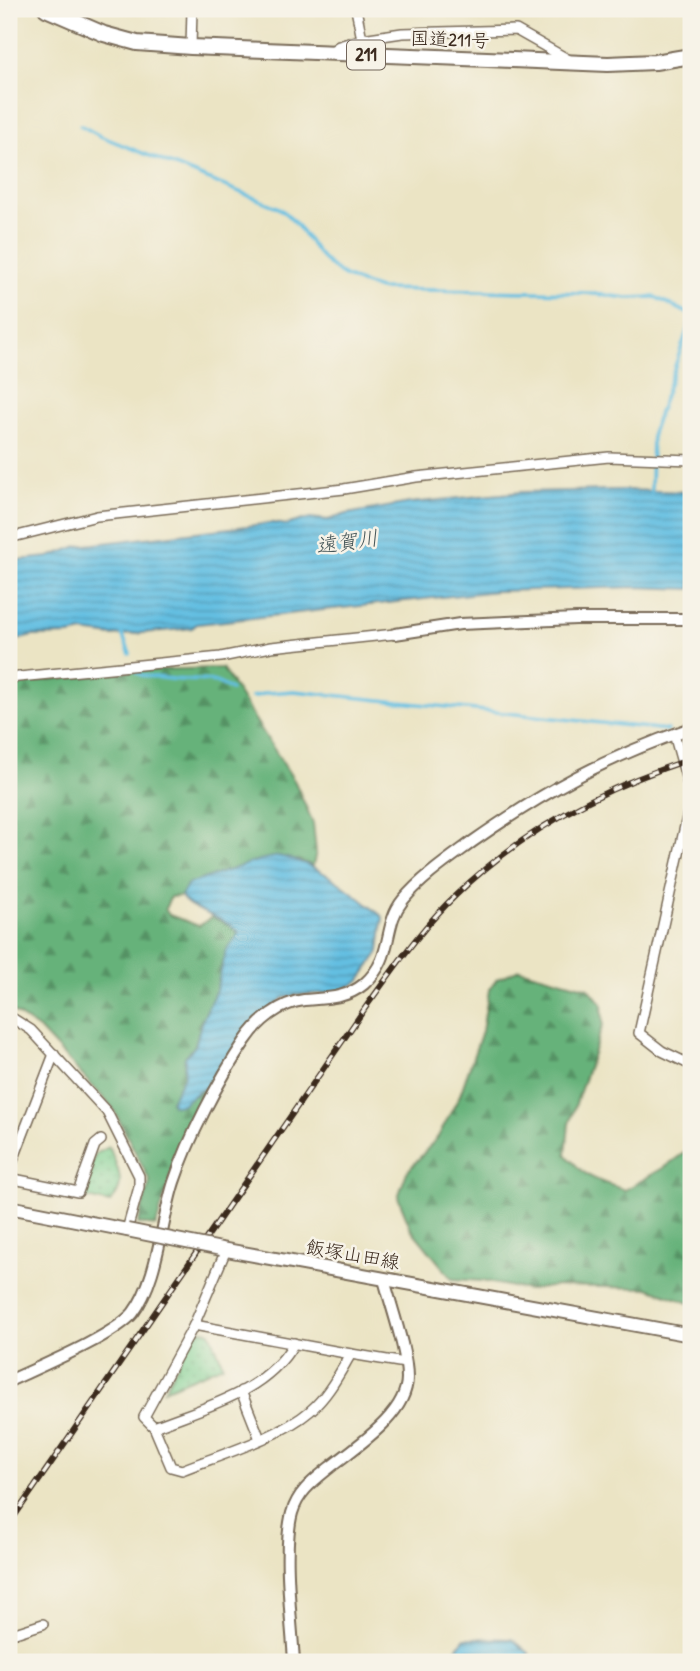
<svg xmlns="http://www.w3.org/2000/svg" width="700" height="1671" font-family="'Patrick Hand','Klee One',sans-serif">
<defs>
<pattern id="forest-firs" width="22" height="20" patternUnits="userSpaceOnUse" patternTransform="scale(1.75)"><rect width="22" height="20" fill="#66b27a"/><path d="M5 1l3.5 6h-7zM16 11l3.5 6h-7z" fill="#559163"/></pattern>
<pattern id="park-dots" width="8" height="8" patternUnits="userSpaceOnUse" patternTransform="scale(1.75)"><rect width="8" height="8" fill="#7dcf90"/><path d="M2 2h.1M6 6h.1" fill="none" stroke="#68a875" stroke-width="1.8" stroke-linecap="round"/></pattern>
<pattern id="water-rules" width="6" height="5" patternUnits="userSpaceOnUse" patternTransform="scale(1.75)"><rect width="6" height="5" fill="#64bfe2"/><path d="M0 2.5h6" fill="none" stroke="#549bb7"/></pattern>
</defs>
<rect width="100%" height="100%" fill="#f7f3e8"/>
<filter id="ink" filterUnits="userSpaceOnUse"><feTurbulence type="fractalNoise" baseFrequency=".0143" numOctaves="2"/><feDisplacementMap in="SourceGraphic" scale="14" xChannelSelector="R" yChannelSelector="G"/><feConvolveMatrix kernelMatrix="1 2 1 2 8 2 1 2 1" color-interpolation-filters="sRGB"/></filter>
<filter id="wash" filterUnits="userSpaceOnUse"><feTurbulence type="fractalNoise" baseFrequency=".00686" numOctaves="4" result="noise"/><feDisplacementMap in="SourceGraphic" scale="28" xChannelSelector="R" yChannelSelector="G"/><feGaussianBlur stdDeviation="1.57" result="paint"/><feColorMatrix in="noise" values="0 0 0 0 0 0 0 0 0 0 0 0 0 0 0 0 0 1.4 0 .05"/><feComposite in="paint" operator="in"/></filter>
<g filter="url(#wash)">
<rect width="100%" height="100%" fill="#ebe4c4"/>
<g fill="url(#forest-firs)" stroke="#506e4c" stroke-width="2">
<path d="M222,668L295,782L313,823L316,852L313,866L298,860L188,884L181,896L170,897L165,909L169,915L199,926L212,917L231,926L239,934L226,951L216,990L201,1023L195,1046L185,1057L184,1076L171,1101C194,1100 192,1094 211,1086L187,1131L173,1167L156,1226L138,1224L150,1181L113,1108L39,1029L9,1009V684L144,670Z"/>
<path d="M519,969L588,988L602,1004L603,1024L569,1124L566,1154C585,1178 597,1181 625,1190L663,1168L691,1148V1302L689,1303L648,1288L557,1286L528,1290L482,1281L452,1279L411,1229L398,1197L407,1172L438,1137L460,1095L482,1031L489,990L497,979Z"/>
</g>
<g fill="url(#park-dots)" stroke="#5c7c57" stroke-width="2">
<path d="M109,1147C117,1166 129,1187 109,1203L80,1196L95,1154Z"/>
<polygon points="199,1330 210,1332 223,1365 164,1390 192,1336"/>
</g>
<g fill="url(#water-rules)" stroke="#507480" stroke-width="2">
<polygon points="618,490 691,492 691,589 636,587 496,591 197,624 192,628 112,636 83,632 70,635 32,636 9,642 9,561 49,557 78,546 273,523 286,525 310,518 328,520 347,514 410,503 522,492"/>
<path d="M279,856C323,865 349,890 383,917L379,952L360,980L341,992L297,995L283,998L247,1029L211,1086L200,1090L181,1105H172L171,1101L184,1076L185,1057L195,1046L201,1023L216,990L226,951L239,934C230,917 190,913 181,896L188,884L259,860Z"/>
<polygon points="465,1638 512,1639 530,1654 525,1662 446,1662"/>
</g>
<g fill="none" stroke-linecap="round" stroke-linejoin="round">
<g stroke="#64bfe2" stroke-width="3.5">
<path d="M80,125L100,136L277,207C303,224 313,255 338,272C351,281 365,284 379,289L586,293L628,298L655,297L691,315"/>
<polyline points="651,493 652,433 691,320"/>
<polyline points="121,631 130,654"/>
<path d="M137,672L141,675C156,677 172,680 187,680C207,681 213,678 231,690"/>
<polyline points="252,697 267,693 294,691 668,730"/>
</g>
</g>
</g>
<g filter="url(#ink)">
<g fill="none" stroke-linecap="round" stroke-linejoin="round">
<g stroke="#796b58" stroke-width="12">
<g id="minor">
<polyline points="356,9 362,39"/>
<polyline points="191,47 192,9"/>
<polyline points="332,51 339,46 362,39 402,33 516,30 569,60"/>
<polyline points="9,538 97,516 344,489 416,477 609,457 691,460"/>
<polyline points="9,678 221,657 271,647 395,634"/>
<polyline points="674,734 691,795"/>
<polyline points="691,799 639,1033 662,1051 691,1065"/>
<polyline points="9,1016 31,1030 107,1112 139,1176 139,1187 127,1230"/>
<polyline points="9,1171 54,1054"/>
<polyline points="9,1178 78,1192 95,1145 101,1140"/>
<path d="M194,1325L351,1354C339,1374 328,1396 310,1411C280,1437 220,1455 182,1470L171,1467L154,1427L144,1417Z"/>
<polyline points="194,1325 226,1250"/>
<polyline points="351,1354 405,1363"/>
<polyline points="241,1391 260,1439"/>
<path d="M154,1427C204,1407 266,1393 294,1343"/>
<polyline points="9,1635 43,1624"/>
</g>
</g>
<g stroke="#796b58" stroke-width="14">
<g id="tertiary">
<polyline points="395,634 460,624 576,619 691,619"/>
<path d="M9,1381C39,1367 114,1336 133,1313C158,1280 161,1222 174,1182C189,1137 218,1081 245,1041C258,1021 280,1003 304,1000C325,998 346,999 364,984C395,957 382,926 403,900C421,878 449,859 472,842C546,790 605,758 691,728"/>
<path d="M294,1662C292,1622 282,1550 292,1513C298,1492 313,1481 329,1468C355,1447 407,1415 407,1378C407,1350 391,1307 384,1279"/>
</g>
</g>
<g stroke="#796b58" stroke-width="16">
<g id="secondary">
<polyline points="9,1207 127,1230"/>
<polyline points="221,1249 691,1335"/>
</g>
</g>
<g stroke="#796b58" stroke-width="18">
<polyline id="trunk" points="46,9 104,34 137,43 191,47 608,64 655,62 691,56"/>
</g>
<use href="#minor" stroke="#fff" stroke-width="9"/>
<use href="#tertiary" stroke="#fff" stroke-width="10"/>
<use href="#secondary" stroke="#fff" stroke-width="12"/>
<use href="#trunk" stroke="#fff" stroke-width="14"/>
<g stroke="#3b2a1e" stroke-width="6">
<path id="rail" d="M9,1524L368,1004C395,967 422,927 456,895C522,831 604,787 691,759"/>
</g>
<use href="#rail" stroke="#f7f3e8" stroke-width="3.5" stroke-dasharray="10" stroke-linecap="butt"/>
<g stroke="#796b58" stroke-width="16" stroke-linecap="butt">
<polyline id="secondary-bridge" points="127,1230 221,1249"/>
</g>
<use href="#secondary-bridge" stroke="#fff" stroke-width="12"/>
</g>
</g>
<g text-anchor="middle" stroke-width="5" stroke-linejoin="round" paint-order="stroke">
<rect fill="#f7f3e8" stroke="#73665b" stroke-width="2" x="347" y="40.5" width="38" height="29" rx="5"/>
<g font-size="18" font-weight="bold" fill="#3b2a1e">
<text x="366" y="61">211</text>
</g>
<g font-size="19" fill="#3b2a1e" stroke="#f7f3e8">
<text transform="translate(450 39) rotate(2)" y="7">国道211号</text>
<text transform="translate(353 1254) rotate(10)" y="7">飯塚山田線</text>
</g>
<g font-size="21" font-style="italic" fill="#475759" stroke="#f7f3e8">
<text transform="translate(347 542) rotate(-8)" y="7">遠賀川</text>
</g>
</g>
<rect width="700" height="1671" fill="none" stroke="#f7f3e8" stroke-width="35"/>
</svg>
